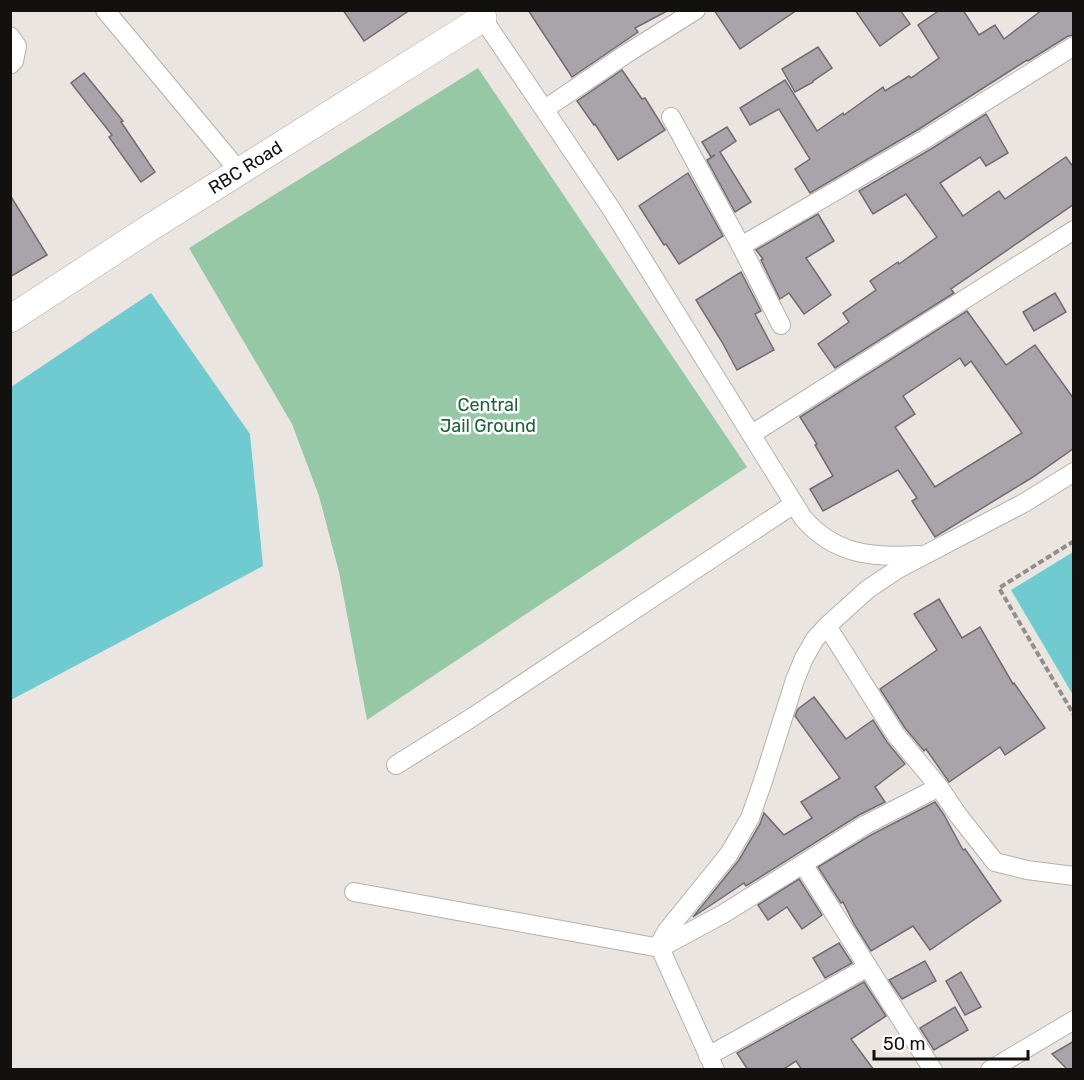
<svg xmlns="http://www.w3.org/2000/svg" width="1084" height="1080" font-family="Rubik,sans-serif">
<rect width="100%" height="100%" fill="#eae5e0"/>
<polygon fill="#96c8a6" points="478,68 747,467 367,720 339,572 319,496 292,424 189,248"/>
<g fill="#70cbd1">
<polygon points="151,293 250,434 263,566 11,700 11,387"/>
<polygon points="1073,552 1073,695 1011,590"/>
</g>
<g fill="#a9a4a9" stroke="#716c71" stroke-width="1.5" fill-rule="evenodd">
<polygon points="343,10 410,10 364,41"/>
<polygon points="528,10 669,10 635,28 638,32 572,77"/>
<polygon points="714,10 797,10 740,49"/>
<polygon points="855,10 900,10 910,24 880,46"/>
<polygon points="940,10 963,10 979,35 995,25 1004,39 1042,10 1074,10 1074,35 1068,36 1028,61 1027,60 919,129 810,193 795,169 810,159 779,109 750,125 740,108 785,80 817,131 843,113 844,115 883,87 885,91 909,76 911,78 939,58 918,25"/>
<polygon points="818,47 832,68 813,81 813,82 795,92 782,69"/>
<polygon points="622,70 642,99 645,98 665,130 618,160 595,124 594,125 577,101"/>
<polygon points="84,73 123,121 121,122 155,172 141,182 109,137 112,135 71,83"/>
<polygon points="986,114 1008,153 986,166 980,157 940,183 963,216 999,191 1005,199 1066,157 1074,168 1074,204 951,289 954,293 835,368 818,344 849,322 843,313 876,290 870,281 898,262 899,264 937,237 906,194 873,214 859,191 931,149"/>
<polygon points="727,127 736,141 720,152 751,202 735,212 707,160 715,155 711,157 702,142"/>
<polygon points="688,173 723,236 679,264 666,244 664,245 639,206"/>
<polygon points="10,195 47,255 10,277"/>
<polygon points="818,214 834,241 806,258 831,295 804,314 789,293 780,299 761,260 763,259 756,250"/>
<polygon points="741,272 761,311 755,314 774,350 737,370 722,342 696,300"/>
<polygon points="1055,293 1066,312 1034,331 1023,312"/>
<path d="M967,311L1006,365L1035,345L1074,399V448L1033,477L935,537L912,501L917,498L898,470L823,511L810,489L833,476L815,445L817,444L800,417ZM960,358L965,366L971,361L1022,433L935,487L895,427L915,414L903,396Z"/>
<polygon points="939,599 962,638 980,627 1013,684 1014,683 1045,728 1005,755 1000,747 949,782 926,749 924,751 905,728 880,689 937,650 914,614"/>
<polygon points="814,697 846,739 873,720 887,742 905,764 875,787 885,802 859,815 746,886 744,883 693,917 739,860 760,824 764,813 784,835 812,818 801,802 840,778 795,716 798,709"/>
<polygon points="935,802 944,815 963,850 965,849 1001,901 930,950 913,926 871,951 854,924 843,902 841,903 818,867 871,835"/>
<polygon points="799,879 822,915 802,929 787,907 768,920 758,905"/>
<polygon points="839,943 852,963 825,978 813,958"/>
<polygon points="925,961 936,981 902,999 889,980"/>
<polygon points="961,972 981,1007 965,1015 946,981"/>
<polygon points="864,982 886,1016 851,1039 874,1070 802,1070 796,1061 782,1070 748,1070 737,1053"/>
<polygon points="955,1007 968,1030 934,1050 920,1028"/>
<polygon points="1074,1041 1074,1070 1068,1070 1052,1054"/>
</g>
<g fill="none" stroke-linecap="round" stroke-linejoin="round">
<g stroke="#b4b0ab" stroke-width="20">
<g id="street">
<polyline points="105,10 239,171"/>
<path d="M477,10L612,210L803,518C835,555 873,558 919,555"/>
<polyline points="10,36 17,46 14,61 10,65"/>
<polyline points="545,109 626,54 696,10"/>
<polyline points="671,117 741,246 781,325"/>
<polyline points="741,246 925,139 1074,46"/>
<polyline points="752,434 1074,230"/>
<polyline points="827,626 896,735 939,787 958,815 995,862 1027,870 1074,876"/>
<polyline points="396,765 468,720 794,504"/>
<polyline points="803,864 933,1070"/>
<polyline points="354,892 660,948 723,914 865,825 939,787"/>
<polyline points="708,1056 868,967"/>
<polyline points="715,1070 660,948 661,941 666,932 729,854 750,818 763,781 795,680 804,658 815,639 827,626 868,589 898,569 1024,503 1074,472"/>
<polyline points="990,1070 1074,1020"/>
</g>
</g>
<g stroke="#b4b0ab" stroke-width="28">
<g id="secondary">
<path id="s1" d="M10,319L151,227L483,18"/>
</g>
</g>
<polyline stroke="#928e8b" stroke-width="4" stroke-dasharray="6 3" stroke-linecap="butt" points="1074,541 999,588 1074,715"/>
<use href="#street" stroke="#fff" stroke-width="18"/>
<use href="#secondary" stroke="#fff" stroke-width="27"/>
</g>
<g text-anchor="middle" stroke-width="5" stroke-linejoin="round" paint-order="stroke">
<g font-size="18" fill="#131110" stroke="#fff">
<text dy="6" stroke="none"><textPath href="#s1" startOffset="280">RBC Road</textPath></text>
</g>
<g font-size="18" fill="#1d623b" stroke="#fff">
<text x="488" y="411">Central<tspan x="488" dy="21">Jail Ground</tspan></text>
</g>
</g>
<rect width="1084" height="1080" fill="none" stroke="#131110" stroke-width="24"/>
<path d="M874 1050v9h154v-9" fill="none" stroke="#131110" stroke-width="3"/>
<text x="883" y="1050" font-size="18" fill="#131110" stroke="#ffffff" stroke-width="4.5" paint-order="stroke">50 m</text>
</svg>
